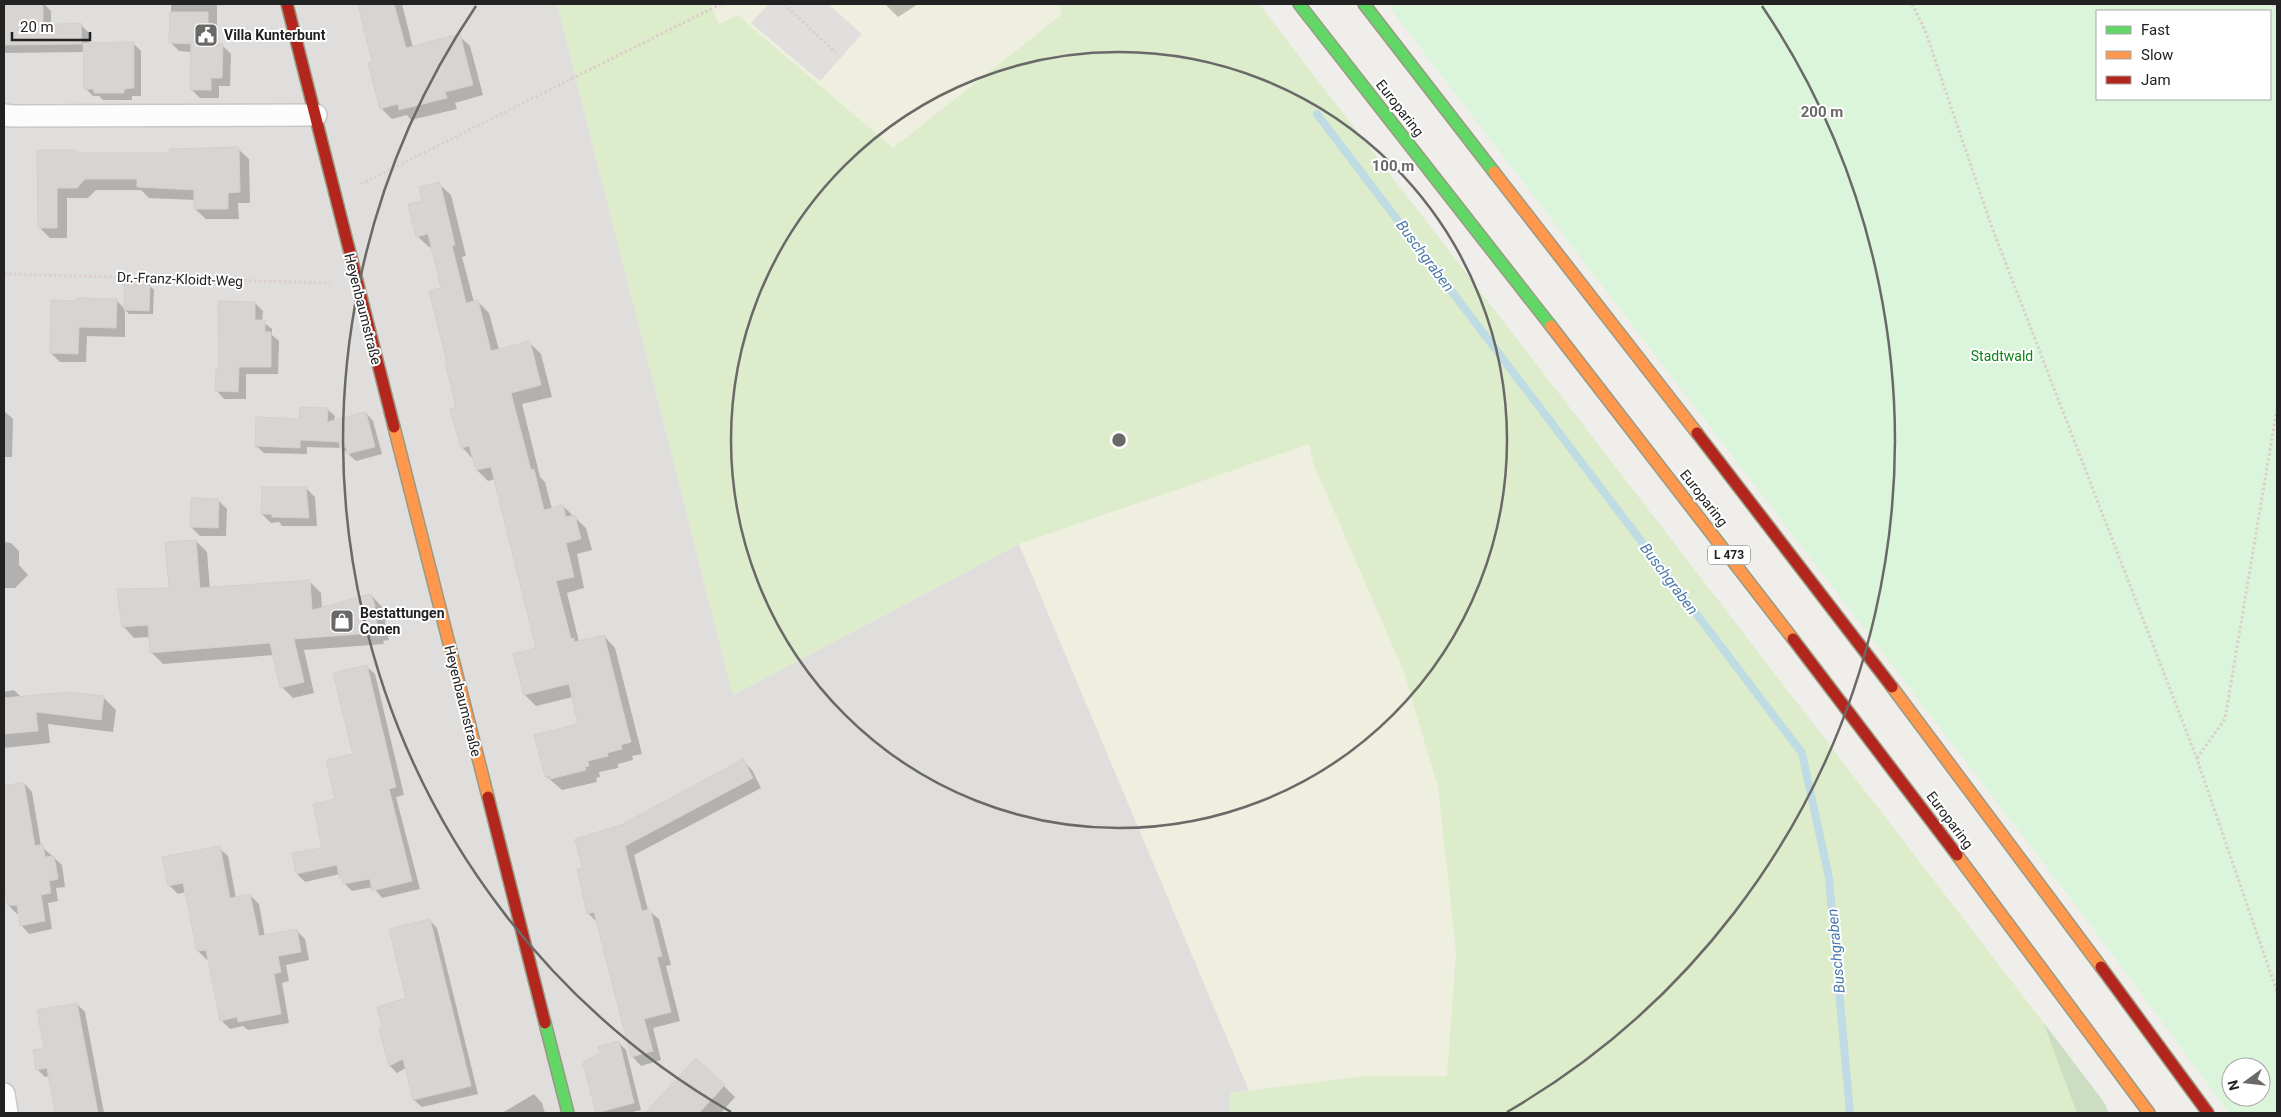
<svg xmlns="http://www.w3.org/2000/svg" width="2281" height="1117" font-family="Roboto,sans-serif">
<rect width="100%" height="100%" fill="#f0eeeb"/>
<polygon fill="#dfdedc" points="4,4 557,4 733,695 1019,544 1249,1090 1230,1093 1230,1113 4,1113"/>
<g fill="#efefdf">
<polygon points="709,4 1060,4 1061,15 893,148 737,16 719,24"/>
<polygon points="1309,443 1313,463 1404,672 1438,788 1456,952 1447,1077 1367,1076 1249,1090 1019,544"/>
</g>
<polygon fill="#ddeccb" points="557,4 709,4 719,24 737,15 893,148 1061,15 1060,4 1259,4 2043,1022 2077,1113 1230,1113 1230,1093 1367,1076 1447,1076 1456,952 1438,788 1404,672 1313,463 1309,444 1019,544 733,695"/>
<polygon fill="#cbdec1" points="2043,1022 2104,1102 2109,1113 2077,1113"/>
<path fill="#daf5da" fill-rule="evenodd" d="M1387,4H2277V1113H2229L2084,916ZM2097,11H2270V99H2097ZM2231,1067H2261V1097H2231Z"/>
<polygon fill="#e0dfde" points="769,4 828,4 862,34 820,81 751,23"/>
<g fill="#0003">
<polygon points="4,4 44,4 51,11 51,26 81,25 89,33 89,44 133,43 141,51 141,96 132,96 132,100 103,100 99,96 93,96 85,88 84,52 4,53"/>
<polygon points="171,4 217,4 217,45 222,45 231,54 230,86 219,86 219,98 200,98 192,90 192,52 179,51 171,43"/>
<polygon points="359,4 402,4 413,48 459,36 470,46 483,95 455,103 457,109 411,120 407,115 392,119 381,108 374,63"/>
<polygon points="885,4 918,4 898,17"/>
<polygon points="238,149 249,159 250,203 238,203 239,219 206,219 195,209 195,200 149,198 141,190 96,190 88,198 67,198 67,238 50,238 39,227 38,151 78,155 170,154"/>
<polygon points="439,184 451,195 466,256 462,257 474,302 477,301 489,313 499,350 529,342 541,354 552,397 522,404 540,477 545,482 552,509 563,506 586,528 592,550 577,554 584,588 567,593 579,642 604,636 615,648 642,754 632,756 633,760 618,764 618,768 599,772 600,777 596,778 597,782 562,790 546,776 580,725 573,697 536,706 525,695 538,649 495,479 488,481 477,470 473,459 462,447 449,363 442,289 432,247 429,247 417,236 424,202"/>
<polygon points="150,286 154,290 153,314 129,314 125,310 125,337 87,336 86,362 60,362 51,353 52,302 116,300 125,309"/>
<polygon points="255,303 263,311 262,321 272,329 272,335 279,341 278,374 246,374 246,399 224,399 217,391 220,371"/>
<polygon points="327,409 335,416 334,421 366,413 373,421 382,454 356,461 342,448 307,447 307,454 264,453 256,446 301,420"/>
<polygon points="4,411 13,419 12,457 4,457 4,498"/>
<polygon points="306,488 315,497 317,526 282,526 279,522 271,523 262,514"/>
<polygon points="218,500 227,509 226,536 200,536 191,527"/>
<polygon points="196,541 207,552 210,589 310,582 321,593 322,608 371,595 382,607 386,619 385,624 389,640 383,641 384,644 304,650 314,693 293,698 282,687 274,655 163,664 151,652 150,637 134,638 123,626 171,590"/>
<polygon points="4,542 11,543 19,551 19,565 28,575 15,588 4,588"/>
<polygon points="366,666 375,674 404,795 396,797 420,889 382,898 373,887 352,891 344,883 340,874 305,882 297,874 324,849 336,800 355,755"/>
<polygon points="14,690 21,697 103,697 116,710 113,732 48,724 50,743 4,748 4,692"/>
<polygon points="743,761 752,770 761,788 634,855 648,910 659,919 671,965 666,966 680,1021 653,1028 661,1060 641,1066 632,1056 598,923 588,913 584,869 622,826"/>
<polygon points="24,783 32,792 41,846 62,865 65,887 56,888 58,901 48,903 52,929 29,934 21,925 19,913 17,914 9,906 4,875 4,787"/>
<polygon points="219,848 228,856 236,898 250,895 259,904 265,937 296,930 305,939 309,960 286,965 289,981 282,983 289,1023 248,1030 243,1026 230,1029 221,1020 209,959 207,960 198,951 186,892 178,894 169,885"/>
<polygon points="429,920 437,928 478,1094 422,1107 414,1100 406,1068 397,1073 390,1066"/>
<polygon points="77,1004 85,1012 104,1113 56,1113 49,1076 45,1077 37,1069 45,1049"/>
<polygon points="619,1043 626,1050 641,1110 628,1113 599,1113 602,1053"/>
<polygon points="697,1060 735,1097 721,1113 661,1113 654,1106"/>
<polygon points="534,1094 542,1103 545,1113 502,1113"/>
</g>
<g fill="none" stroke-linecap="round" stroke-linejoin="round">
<polyline stroke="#bfdbe3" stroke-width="8" points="1317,114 1802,753 1829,878 1850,1113"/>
</g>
<g fill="#d7d4d2" stroke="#d3d0cc">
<polygon points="4,4 43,4 43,25 81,23 82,44 4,45"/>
<polygon points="358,4 394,4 406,48 460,34 473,85 445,92 447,98 399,110 398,104 380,109 368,63 372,62"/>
<polygon points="170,12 208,12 208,44 223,44 222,78 211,78 211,90 190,90 191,44 169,43"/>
<polygon points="134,42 134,88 124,89 124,93 94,93 94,89 84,89 83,43"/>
<polygon points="239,147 240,192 228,193 228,209 194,209 194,190 137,187 137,179 85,179 77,188 57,188 57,228 38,228 37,150 75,150 79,153 169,153 170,149"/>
<polygon points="440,182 455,245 452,246 466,303 478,300 491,351 530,341 541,385 511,393 531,470 534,469 544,510 563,505 566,517 575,515 581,539 566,543 574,577 556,581 571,639 574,638 574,642 604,635 631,742 621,745 622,749 607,753 608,756 588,761 589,766 585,767 586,770 550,779 549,776 545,777 534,735 578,724 569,684 524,695 513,654 536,648 491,467 476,470 469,446 461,448 450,409 456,407 445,362 447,362 429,291 441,288 428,234 416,237 408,204 422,201 419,187"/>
<polygon points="124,284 150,285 149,311 124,310"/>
<polygon points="76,298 117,299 116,328 79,327 78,354 50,353 51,300 76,301"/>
<polygon points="218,301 255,302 255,320 265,320 265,332 271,332 271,367 239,367 238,392 215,391 216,369 219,369"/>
<polygon points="300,407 328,408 327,422 366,412 375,447 347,454 346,447 340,448 339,442 300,440 300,448 255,446 256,417 299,419"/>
<polygon points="262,487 306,487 309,518 272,517 272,514 261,514"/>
<polygon points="191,498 219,499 218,528 190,527"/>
<polygon points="196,540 200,588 310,580 312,610 371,594 375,606 374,612 378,628 373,630 373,633 294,639 304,682 280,688 270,643 150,653 148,625 122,627 117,589 169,588 165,542"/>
<polygon points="367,665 396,787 389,789 412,881 372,891 370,879 343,884 342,878 339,878 337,865 296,874 292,853 322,848 313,804 335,799 326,760 353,754 333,673"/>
<polygon points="67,692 104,696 101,720 36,712 38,731 4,734 4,698"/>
<polygon points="743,759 753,778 625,846 642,911 650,909 662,956 657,957 671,1012 644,1019 653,1051 631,1057 594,912 587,914 577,869 582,868 575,839 621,825"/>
<polygon points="24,782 35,846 43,844 45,857 54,856 58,879 49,881 51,893 41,895 45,921 20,926 17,905 8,906 4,884 4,786"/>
<polygon points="220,846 230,898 250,894 259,936 297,929 301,952 278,956 281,972 274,974 281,1014 238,1022 237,1017 220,1021 206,950 197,951 183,883 168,886 162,857"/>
<polygon points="430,919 471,1086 413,1100 403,1059 389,1066 379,1029 382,1028 377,1007 406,998 389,929"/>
<polygon points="77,1003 98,1113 55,1113 47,1068 36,1070 33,1050 44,1048 37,1010"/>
<polygon points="619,1041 634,1103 596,1113 583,1063 601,1052 598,1047"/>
<polygon points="696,1058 725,1085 699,1113 645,1113"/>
</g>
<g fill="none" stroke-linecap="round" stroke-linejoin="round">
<g stroke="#c9c8c7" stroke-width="24">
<g id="street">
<polyline points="4,115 12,116 316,115"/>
<polyline points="4,1094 7,1113"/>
</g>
</g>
<g stroke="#999a82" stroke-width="14">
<g id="fast">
<polyline points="1299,4 1551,326"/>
<polyline points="1364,4 1494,172"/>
<polyline points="545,1023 568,1113"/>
</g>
</g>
<g stroke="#999a82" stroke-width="14">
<g id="slow">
<polyline points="1494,172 1697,433"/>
<polyline points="1551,326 1793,639"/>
<polyline points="394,427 488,797"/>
<polyline points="1892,687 2101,967"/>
<polyline points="1957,855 2149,1113"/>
</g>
</g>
<g stroke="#999a82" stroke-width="14">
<g id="jam">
<polyline points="287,4 394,427"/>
<polyline points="1697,433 1892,687"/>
<polyline points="1793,639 1957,855"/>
<polyline points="488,797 545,1023"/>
<polyline points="2101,967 2208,1113"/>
</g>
</g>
<g stroke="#dccecd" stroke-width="3" stroke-dasharray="2.5 2.5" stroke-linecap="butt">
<polyline points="784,4 836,53"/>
<polyline points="1912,4 1925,30 1991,225 2197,759 2277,992"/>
<polyline points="2273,4 2277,9"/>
<polyline points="361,184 721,4"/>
<polyline points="4,274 330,283"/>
<polyline points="2197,758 2225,719 2277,408"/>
</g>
<use href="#street" stroke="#fdfcfc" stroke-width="21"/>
<use href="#fast" stroke="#63d668" stroke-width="11"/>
<use href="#slow" stroke="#ff974d" stroke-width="11"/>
<use href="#jam" stroke="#b3261e" stroke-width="11"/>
</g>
<g fill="none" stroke="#6a6968" stroke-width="2.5">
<circle cx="1119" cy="440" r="388"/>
<path d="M731 1112A776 776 0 0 1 476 6M1762 6A776 776 0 0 1 1507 1112"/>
</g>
<defs>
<g id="civic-square" transform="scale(1.25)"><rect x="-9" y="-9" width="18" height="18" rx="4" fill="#6a6968" stroke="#fff"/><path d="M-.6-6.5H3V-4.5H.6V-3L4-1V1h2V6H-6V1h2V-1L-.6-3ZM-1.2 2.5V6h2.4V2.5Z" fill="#fff"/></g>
<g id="shop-square" transform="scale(1.25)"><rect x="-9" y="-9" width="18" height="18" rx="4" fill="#6a6968" stroke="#fff"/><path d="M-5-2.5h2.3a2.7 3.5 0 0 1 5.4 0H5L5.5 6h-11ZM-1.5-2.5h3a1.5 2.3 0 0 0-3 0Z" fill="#fff"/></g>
</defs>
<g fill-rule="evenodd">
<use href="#civic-square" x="206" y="35"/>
<use href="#shop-square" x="342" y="621"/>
</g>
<g text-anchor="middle" stroke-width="4" stroke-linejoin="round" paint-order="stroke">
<rect fill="#fff" stroke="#646464" stroke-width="1" x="1708" y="545.5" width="42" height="19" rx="4"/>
<g font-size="12" font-weight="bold" fill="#222">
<text x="1729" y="559">L 473</text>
</g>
<g font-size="14" font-weight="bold" fill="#222" stroke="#fff" text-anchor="start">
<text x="224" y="40">Villa Kunterbunt</text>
<text x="360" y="618">Bestattungen<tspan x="360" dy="16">Conen</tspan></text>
</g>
<g font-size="14" fill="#222" stroke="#fff">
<text transform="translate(1400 108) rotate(52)" y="5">Europaring</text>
<text transform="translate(180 279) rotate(2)" y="5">Dr.-Franz-Kloidt-Weg</text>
<text transform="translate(363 309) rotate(76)" y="5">Heyenbaumstraße</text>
<text transform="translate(1704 498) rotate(52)" y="5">Europaring</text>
<text transform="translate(463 701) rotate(76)" y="5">Heyenbaumstraße</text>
<text transform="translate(1950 820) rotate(53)" y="5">Europaring</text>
</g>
<g font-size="14" fill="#0c8416" stroke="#fff">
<text x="2002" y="361">Stadtwald</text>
</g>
<g font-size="15" font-style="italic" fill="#4a7aab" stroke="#fff">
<text transform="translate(1425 256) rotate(53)" y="5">Buschgraben</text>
<text transform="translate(1669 579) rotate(53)" y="5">Buschgraben</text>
<text transform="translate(1836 951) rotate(-95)" y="5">Buschgraben</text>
</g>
</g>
<circle cx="1119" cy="440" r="8" fill="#6a6968" stroke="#fff" stroke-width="2.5"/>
<g font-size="15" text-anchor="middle" font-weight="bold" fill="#6a6968" stroke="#fff" stroke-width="4" stroke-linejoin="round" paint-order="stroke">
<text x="1822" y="117">200 m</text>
<text x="1393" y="171">100 m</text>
</g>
<rect width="2281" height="1117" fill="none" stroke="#222222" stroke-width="10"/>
<rect x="2096" y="10" width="175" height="90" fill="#ffffff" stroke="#a7a7a7"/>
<rect x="2106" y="26" width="25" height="8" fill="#63d668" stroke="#a7a7a7"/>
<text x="2141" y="35" font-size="15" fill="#222222">Fast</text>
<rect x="2106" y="51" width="25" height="8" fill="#ff974d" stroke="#a7a7a7"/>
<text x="2141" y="60" font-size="15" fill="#222222">Slow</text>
<rect x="2106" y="76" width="25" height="8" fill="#b3261e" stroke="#a7a7a7"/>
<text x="2141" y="85" font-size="15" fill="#222222">Jam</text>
<g transform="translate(2246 1082) rotate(255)"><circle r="24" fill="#ffffff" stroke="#a7a7a7"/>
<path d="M0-4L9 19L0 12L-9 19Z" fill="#6a6968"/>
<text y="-8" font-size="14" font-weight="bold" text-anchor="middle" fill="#222222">N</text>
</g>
<path d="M12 32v8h78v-8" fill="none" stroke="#222222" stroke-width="2.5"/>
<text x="20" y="32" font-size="15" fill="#222222" stroke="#ffffff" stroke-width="4" paint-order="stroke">20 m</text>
</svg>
